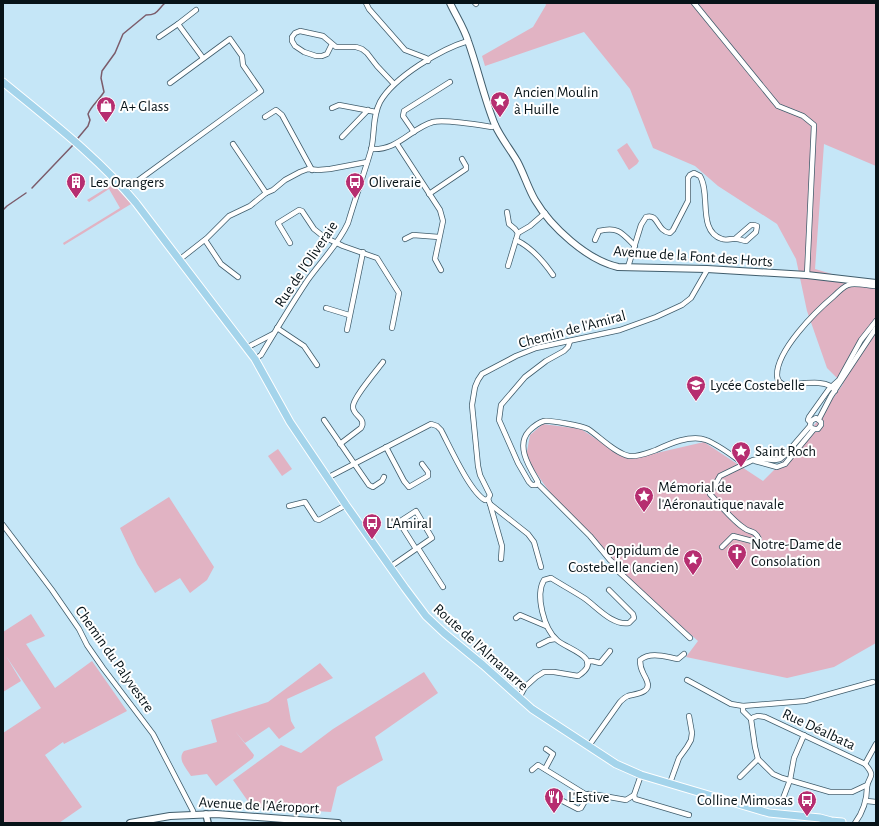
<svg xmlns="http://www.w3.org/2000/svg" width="879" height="826" font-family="'Alegreya Sans',sans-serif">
<rect width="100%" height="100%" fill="#c5e6f7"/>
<g fill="#e1b3c3">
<path d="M545,3H876V166L824,144L815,269L876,287V643L834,667L787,678L686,657L698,641C636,585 570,530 526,457L530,435L543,424L581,429L616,452L635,458L704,442L763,481L786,458L815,424L843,384L827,368L807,311L796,259L777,224L718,186L695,166L653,148L630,89L584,32L485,66L482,56L533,27L546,5Z"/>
<polygon points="627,143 639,161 637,164 629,170 617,150"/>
<polygon points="113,184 131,204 64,245 63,243 120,208 109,189 89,202 87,200"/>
<polygon points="278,449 292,469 282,476 268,456"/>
<polygon points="169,497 214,567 207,580 190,593 180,578 155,593 137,564 120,528"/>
<polygon points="31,614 45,636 26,644 55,688 92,661 127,711 64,744 63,742 45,755 82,807 59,823 3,823 3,733 41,708 6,656 21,681 3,692 3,632"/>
<path d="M320,663L333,678L287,699L291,721L295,728L279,739L269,727L245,743L235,731L254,755L253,758L216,786L207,774L191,776C186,768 177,759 184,751L217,742L211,720L268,702Z"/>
<polygon points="424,672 438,693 375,737 383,760 337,787 331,812 252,807 233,780 281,745 301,753 333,729"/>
</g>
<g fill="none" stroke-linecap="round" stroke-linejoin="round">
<g stroke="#7c5c6b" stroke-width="1.5">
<path d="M78,138L88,126L90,120L88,114C91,106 99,100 104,92L101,78L102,71L115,53L123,34L146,15C158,15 157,10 165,3"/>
<polyline points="32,188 73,145"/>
<polyline points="3,210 7,206 26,193"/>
</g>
<g stroke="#405d6c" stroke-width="6">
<g id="minor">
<polyline points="366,3 369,9 405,50 426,58 428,61"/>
<polyline points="475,3 476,4"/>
<polyline points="694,3 778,106 803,116 814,125 807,275"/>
<polyline points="196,10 178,24 203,58"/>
<polyline points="159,37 178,24"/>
<polyline points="332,44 327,54 322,56 316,56 304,52 295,46 292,41 292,37 295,33 300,31 323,36 336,47 356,47 362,49 367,53 377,66 394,84"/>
<polyline points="332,108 339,105 376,112"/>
<polyline points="265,117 276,110 282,115 312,170"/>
<polyline points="414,132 403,116 404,111 450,82"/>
<polyline points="342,137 368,110"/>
<polyline points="233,144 266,193"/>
<polyline points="397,144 440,210 443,221 435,259 441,270"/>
<path d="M371,149C398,151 411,128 433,122C445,119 479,125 492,127L496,125"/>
<polyline points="125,190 261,91 243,65 242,56 230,39 170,83"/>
<polyline points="429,194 466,169 466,166 462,159"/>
<polyline points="507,212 509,224 515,229 518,233"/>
<polyline points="405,239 413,235 439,237"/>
<polyline points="205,240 221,264 238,277"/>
<path d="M516,240C531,247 544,262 553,275"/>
<path d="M595,240L599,231C618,226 622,233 635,246"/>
<polyline points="290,243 278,223 299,210 302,211 314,229 324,237 343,246 377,258 399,293 392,328"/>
<polyline points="179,260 207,238 229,216 250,206 266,193 273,190 285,180 300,172 308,169 318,170 330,169 367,162"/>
<polyline points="508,266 518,233 530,226 545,213"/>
<path d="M628,267L641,225L646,217C659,213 656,231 670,233L673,230L688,201V178L690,175L694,173L700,176C711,194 697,231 722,239C727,241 731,238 737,239C740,239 743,241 746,241L756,232L757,226L754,225H751L736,238"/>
<polyline points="326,308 349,315"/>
<polyline points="277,328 304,346 317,365"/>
<polyline points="347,330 363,252"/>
<path d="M570,341L568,347L564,351L546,361L525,377L501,405L499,420L518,463L529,482L532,485H536L538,482C530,468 515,446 529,431C533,427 537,423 544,421C550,420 582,426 588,429C600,437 615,453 629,456C639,457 647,453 656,450C669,444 691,434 706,440C717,444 730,454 740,461L743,464"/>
<polyline points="246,348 273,334"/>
<path d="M255,359L261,355C276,330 291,305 307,281C321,261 338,245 348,223C355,199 364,174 371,150C375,135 372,117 380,102C394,77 441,49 468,41"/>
<path d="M835,391C829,377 796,385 784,385C780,383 777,380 777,375C777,350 815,312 834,296C838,292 843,287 848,285C854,282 869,286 876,286"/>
<polyline points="819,419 831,396 876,328"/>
<polyline points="324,420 369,485 373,487 382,481 384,477"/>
<polyline points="810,422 808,420 809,417 829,389 839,380 861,340 876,321"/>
<path d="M340,444L361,428C367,418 353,416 353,407C352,399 377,370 383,362"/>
<polyline points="386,447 404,481 409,487 428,476 428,472 422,464"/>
<polyline points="755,461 777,467 785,464 814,429"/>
<path d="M327,478L431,424L437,426L441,430C450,447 470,492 485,500L488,499L490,495L480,475L478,466L472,405L475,387L478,380L482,374L516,356L536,348L620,330L656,317L682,305L691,298L706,272L707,269"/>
<polyline points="537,483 590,536 610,560 618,567 617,570 690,638"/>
<polyline points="488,499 490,504 528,534 534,542 541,567"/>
<polyline points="490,504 502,546 501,559"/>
<polyline points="289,506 305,502 316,519 319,520 346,505"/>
<polyline points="3,525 52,590 79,629 87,645 103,668 153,734 193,811 193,814"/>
<path d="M722,547L733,536L756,542L759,539C754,529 750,533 744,528C733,521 719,504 710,494L720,476L753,460L761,459L775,460L780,459L785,455L810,426L811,421L816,418L821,422V425L818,429H813L810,426"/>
<polyline points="418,548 443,587"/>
<polyline points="390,567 432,538 416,511 399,522 416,549"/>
<polyline points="516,618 520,615 546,626"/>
<polyline points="539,645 549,640 555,639"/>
<polyline points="587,662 592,661 600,663 610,651"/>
<polyline points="687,680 731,704 743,706 805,701 873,682"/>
<path d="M519,698L525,687L536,677L544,672H554L578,676C606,658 566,649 557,640C544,629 535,595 544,580L551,578C562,585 573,591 584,598C596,606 612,626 629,623L634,618L633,614L609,590"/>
<polyline points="743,706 743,711 751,719 755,747 758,759 773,774 782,778 830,792 852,792 867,785"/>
<path d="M751,719C755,715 759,716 765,717L865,764C877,778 868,776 867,787C867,800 863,812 855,823"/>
<path d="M588,747L620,702C622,700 625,697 628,696C635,694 652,693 647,681C643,671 640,671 640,660C651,651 666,657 678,659L684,654"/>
<polyline points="865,764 876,744"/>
<polyline points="545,769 553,754 546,749"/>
<polyline points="532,770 538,765 585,794 598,795 626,800 634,795"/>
<polyline points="641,775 634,795 635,799 689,815"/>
<polyline points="740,777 758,759"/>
<polyline points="670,783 679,758 687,747 691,740 692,733 689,716"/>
<polyline points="551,795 578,809 581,808 589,794"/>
<polyline points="782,801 790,780 794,758 804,735"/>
<polyline points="867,801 876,802"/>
</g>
</g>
<g stroke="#405d6c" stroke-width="8">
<polyline id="tertiary" points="206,814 208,823"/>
</g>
<g stroke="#405d6c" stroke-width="8">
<g id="secondary">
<path d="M450,3C456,16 464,28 468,41C478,69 484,98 495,125C501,138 510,149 517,161C524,174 528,188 535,200C551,227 587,260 618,267L707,269L807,275L876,283"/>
<polyline points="130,823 170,816 216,814 338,823"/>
</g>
</g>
<g stroke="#fff" stroke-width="9">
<path id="primary" d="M3,82C49,120 98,157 136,203L255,359L290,422L346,505L405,588L426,616L444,633L483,665L532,709L616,764L641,775L769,813L820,818L831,821L842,822"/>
</g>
<use href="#minor" stroke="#fff" stroke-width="4.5"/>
<use href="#tertiary" stroke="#fff" stroke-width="5.5"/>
<use href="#secondary" stroke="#fff" stroke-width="6"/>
<use href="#primary" stroke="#a4d4eb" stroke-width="7"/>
</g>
<defs>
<g id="sight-pin" transform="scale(1)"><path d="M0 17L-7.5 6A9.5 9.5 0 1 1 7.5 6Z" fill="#b62e70" stroke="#fff"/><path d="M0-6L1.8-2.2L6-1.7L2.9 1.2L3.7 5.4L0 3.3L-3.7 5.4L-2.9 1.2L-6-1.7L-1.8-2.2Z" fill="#fff"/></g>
<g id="shop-pin" transform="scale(1)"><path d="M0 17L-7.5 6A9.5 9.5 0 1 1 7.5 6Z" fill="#b62e70" stroke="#fff"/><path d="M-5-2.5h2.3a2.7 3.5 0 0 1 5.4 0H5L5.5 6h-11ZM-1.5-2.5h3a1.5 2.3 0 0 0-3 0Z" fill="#fff"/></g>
<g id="building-pin" transform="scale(1)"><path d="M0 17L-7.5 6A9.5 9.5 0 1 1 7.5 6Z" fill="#b62e70" stroke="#fff"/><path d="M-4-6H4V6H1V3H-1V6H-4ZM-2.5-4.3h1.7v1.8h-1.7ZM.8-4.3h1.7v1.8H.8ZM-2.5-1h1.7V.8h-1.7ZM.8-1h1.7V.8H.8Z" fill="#fff"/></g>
<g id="bus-pin" transform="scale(1)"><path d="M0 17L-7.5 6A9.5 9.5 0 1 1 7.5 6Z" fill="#b62e70" stroke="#fff"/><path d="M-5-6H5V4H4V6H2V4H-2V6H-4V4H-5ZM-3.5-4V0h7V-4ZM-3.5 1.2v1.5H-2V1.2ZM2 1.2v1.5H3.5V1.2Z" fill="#fff"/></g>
<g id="school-pin" transform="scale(1)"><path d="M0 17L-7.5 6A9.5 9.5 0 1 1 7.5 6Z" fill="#b62e70" stroke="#fff"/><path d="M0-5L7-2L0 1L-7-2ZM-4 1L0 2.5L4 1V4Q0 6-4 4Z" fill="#fff"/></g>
<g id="church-pin" transform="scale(1)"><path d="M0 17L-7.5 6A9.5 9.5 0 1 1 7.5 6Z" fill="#b62e70" stroke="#fff"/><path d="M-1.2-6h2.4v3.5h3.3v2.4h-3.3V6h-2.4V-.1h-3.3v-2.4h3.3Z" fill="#fff"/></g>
<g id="restaurant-pin" transform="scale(1)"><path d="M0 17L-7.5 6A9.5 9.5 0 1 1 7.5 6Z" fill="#b62e70" stroke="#fff"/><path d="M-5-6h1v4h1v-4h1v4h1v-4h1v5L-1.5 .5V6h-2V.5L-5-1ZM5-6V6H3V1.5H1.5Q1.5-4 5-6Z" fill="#fff"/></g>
</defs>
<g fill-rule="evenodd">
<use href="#sight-pin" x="500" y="101"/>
<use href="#shop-pin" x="106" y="106"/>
<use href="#building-pin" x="76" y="182"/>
<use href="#bus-pin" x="355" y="182"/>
<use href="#school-pin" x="696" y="385"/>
<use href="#sight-pin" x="741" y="451"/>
<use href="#sight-pin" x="644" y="496"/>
<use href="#bus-pin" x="372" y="523"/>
<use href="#church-pin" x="737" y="553"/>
<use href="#sight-pin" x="693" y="559"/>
<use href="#restaurant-pin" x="554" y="797"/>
<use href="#bus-pin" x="807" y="800"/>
</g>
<g text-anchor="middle" stroke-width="4" stroke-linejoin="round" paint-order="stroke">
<g font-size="15" fill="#071318" stroke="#fff" text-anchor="start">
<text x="514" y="97">Ancien Moulin<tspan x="514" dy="17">à Huille</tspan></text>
<text x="120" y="111">A+ Glass</text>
<text x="90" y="187">Les Orangers</text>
<text x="369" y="187">Oliveraie</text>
<text x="710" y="390">Lycée Costebelle</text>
<text x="755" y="456">Saint Roch</text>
<text x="658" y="492">Mémorial de<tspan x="658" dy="17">l'Aéronautique navale</tspan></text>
<text x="386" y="528">L'Amiral</text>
<text x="751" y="549">Notre-Dame de<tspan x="751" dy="17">Consolation</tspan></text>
<text x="679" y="555" text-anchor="end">Oppidum de<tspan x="679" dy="17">Costebelle (ancien)</tspan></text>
<text x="568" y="802">L'Estive</text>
<text x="793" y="805" text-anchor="end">Colline Mimosas</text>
</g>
<g font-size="15" fill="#071318" stroke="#fff">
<text transform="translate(693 256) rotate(4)" y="5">Avenue de la Font des Horts</text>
<text transform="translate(306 264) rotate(-56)" y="5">Rue de l'Oliveraie</text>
<text transform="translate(572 329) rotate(-15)" y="5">Chemin de l'Amiral</text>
<text transform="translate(481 647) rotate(42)" y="5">Route de l'Almanarre</text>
<text transform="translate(115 659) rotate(55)" y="5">Chemin du Palyvestre</text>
<text transform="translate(819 729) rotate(25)" y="5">Rue Déalbata</text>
<text transform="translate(259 805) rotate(3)" y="5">Avenue de l'Aéroport</text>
</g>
</g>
<rect width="879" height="826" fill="none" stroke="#071318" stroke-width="8"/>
</svg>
